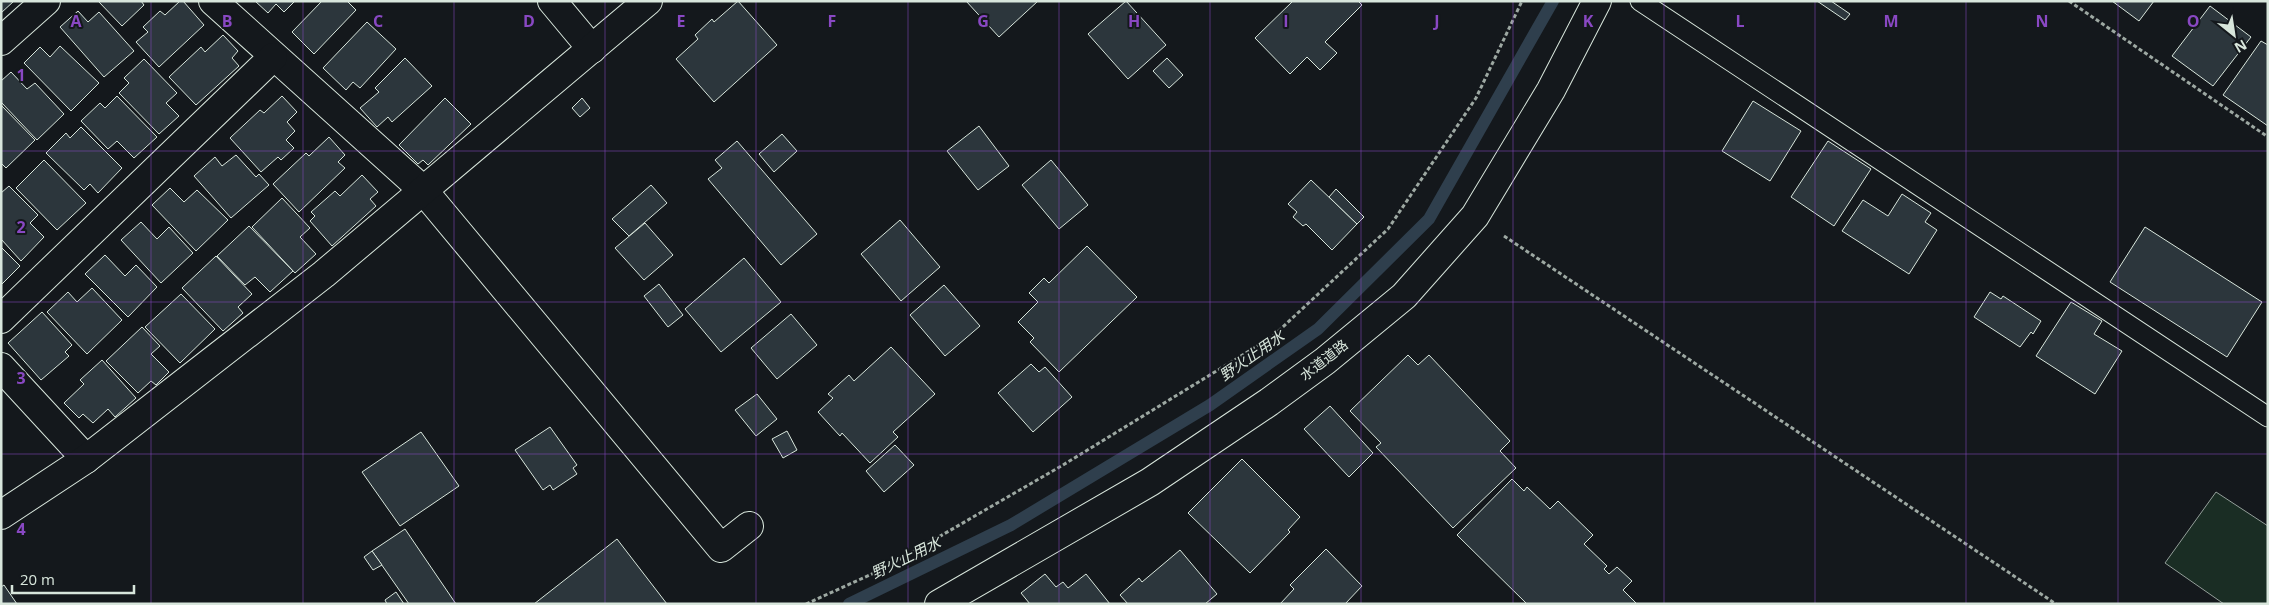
<svg xmlns="http://www.w3.org/2000/svg" width="2269" height="605" font-family="'Open Sans','Noto Sans JP',sans-serif">
<rect width="100%" height="100%" fill="#14181c"/>
<polygon fill="#1a2d24" stroke="#939e99" points="2216,492 2268,526 2268,604 2224,604 2165,563"/>
<g fill="none" stroke-linecap="round" stroke-linejoin="round">
<polyline stroke="#2f3f4d" stroke-width="12" points="849,604 1011,525 1210,405 1318,329 1429,219 1553,1"/>
</g>
<g fill="#2c363c" stroke="#d8e6dc">
<polygon points="1,1 14,1 1,13"/>
<polygon points="98,1 141,1 144,5 122,26"/>
<polygon points="180,1 183,1 204,25 159,67 136,42 148,32 143,27 160,11 165,15"/>
<polygon points="255,1 295,1 284,12 276,4 268,13"/>
<polygon points="322,1 347,1 356,10 314,54 292,32"/>
<polygon points="738,1 777,45 714,102 676,59 698,39 695,35 712,19 714,22"/>
<polygon points="966,1 1038,1 999,37"/>
<polygon points="1126,1 1166,45 1128,79 1088,34"/>
<polygon points="1293,1 1358,1 1362,5 1325,42 1337,53 1320,70 1307,57 1290,74 1255,38"/>
<polygon points="1817,1 1831,1 1850,14 1845,20"/>
<polygon points="2112,1 2154,1 2139,21"/>
<polygon points="2210,6 2251,37 2213,86 2172,56"/>
<polygon points="78,11 88,22 99,12 134,51 104,77 60,27"/>
<polygon points="367,22 396,49 360,88 353,82 346,90 323,68"/>
<polygon points="223,35 238,51 232,58 239,66 196,105 169,77 201,47 205,52"/>
<polygon points="2261,41 2268,45 2268,126 2223,95"/>
<polygon points="60,46 99,83 71,111 24,63 40,47 50,57"/>
<polygon points="405,58 432,86 392,122 388,117 377,127 360,108 379,92 375,88"/>
<polygon points="1167,58 1183,75 1169,88 1153,71"/>
<polygon points="144,59 177,93 166,103 179,116 159,134 119,93 129,83 124,78"/>
<polygon points="11,72 27,89 35,83 64,114 37,140 1,102 1,81"/>
<polygon points="117,96 157,137 134,158 117,141 108,149 81,121 100,103 105,108"/>
<polygon points="282,96 297,112 287,122 295,131 286,140 294,148 281,160 278,157 261,172 230,138 260,110 264,113"/>
<polygon points="445,98 471,124 428,165 423,160 418,164 399,145"/>
<polygon points="582,98 590,108 580,117 572,108"/>
<polygon points="1753,101 1801,131 1770,181 1722,151"/>
<polygon points="1,105 35,140 6,168 1,163"/>
<polygon points="979,126 1009,166 978,190 947,151"/>
<polygon points="81,127 122,168 98,193 90,184 84,190 46,153 66,133 70,138"/>
<polygon points="782,134 797,151 774,172 759,154"/>
<polygon points="329,137 345,155 338,162 345,168 299,212 273,184 306,153 309,156"/>
<polygon points="737,141 817,234 781,265 708,179 722,168 715,160"/>
<polygon points="1828,141 1871,169 1834,226 1791,197"/>
<polygon points="236,155 256,177 259,174 269,185 231,218 194,176 215,157 222,166"/>
<polygon points="44,160 86,203 57,230 16,188"/>
<polygon points="1051,160 1088,205 1059,229 1022,185"/>
<polygon points="362,175 378,192 370,199 376,206 332,246 310,221 315,216 311,212 335,191 340,196"/>
<polygon points="1311,180 1357,224 1332,250 1306,224 1303,226 1293,217 1297,212 1288,204"/>
<polygon points="651,185 667,203 629,236 612,219"/>
<polygon points="9,186 38,215 30,223 44,237 21,261 1,239 1,193"/>
<polygon points="170,188 184,202 197,190 228,220 196,251 152,205"/>
<polygon points="1336,189 1364,217 1357,224 1329,197"/>
<polygon points="1902,194 1931,213 1925,222 1937,230 1909,274 1842,231 1863,200 1888,216"/>
<polygon points="282,198 310,228 300,237 316,254 295,273 252,227"/>
<polygon points="900,220 940,267 901,301 861,254"/>
<polygon points="141,222 157,239 169,227 193,253 161,283 121,240"/>
<polygon points="645,223 673,255 644,280 615,248"/>
<polygon points="249,226 293,271 270,292 255,277 245,285 217,256"/>
<polygon points="2145,227 2262,302 2227,357 2110,282"/>
<polygon points="1087,246 1137,297 1059,372 1030,342 1034,338 1018,322 1038,302 1029,293 1044,278 1049,283"/>
<polygon points="1,247 20,266 1,285"/>
<polygon points="105,255 125,276 136,265 157,287 128,317 85,274"/>
<polygon points="216,256 252,294 238,307 243,313 223,331 182,288"/>
<polygon points="744,258 781,302 721,352 685,309"/>
<polygon points="659,284 683,315 668,327 644,296"/>
<polygon points="944,285 980,326 945,356 910,315"/>
<polygon points="92,288 122,320 87,354 47,312 68,292 77,302"/>
<polygon points="1990,292 2001,299 2003,296 2041,321 2033,334 2031,332 2020,347 1974,317"/>
<polygon points="181,294 215,329 180,363 145,327"/>
<polygon points="2071,302 2102,321 2094,334 2122,351 2095,394 2036,356"/>
<polygon points="42,312 72,345 65,352 69,356 41,380 8,343"/>
<polygon points="791,314 817,345 777,379 751,348"/>
<polygon points="142,327 160,346 151,354 169,372 156,385 151,381 138,393 106,361"/>
<polygon points="891,347 935,394 893,432 898,437 870,463 842,433 840,436 818,412 833,398 828,394 849,375 854,381"/>
<polygon points="1408,355 1418,365 1429,355 1510,441 1500,451 1516,468 1453,528 1376,447 1381,443 1350,411"/>
<polygon points="102,360 136,398 115,417 108,409 93,423 83,414 79,418 64,403 84,384 80,380"/>
<polygon points="1031,364 1039,372 1045,367 1072,397 1033,432 998,393"/>
<polygon points="757,394 777,419 756,436 735,410"/>
<polygon points="1330,406 1373,453 1349,477 1304,429"/>
<polygon points="550,427 577,465 573,468 577,474 553,490 550,485 543,490 515,450"/>
<polygon points="787,431 797,450 783,458 772,439"/>
<polygon points="421,432 459,486 400,526 362,472"/>
<polygon points="895,445 914,465 884,492 866,471"/>
<polygon points="1242,459 1300,517 1288,530 1290,532 1250,573 1188,513"/>
<polygon points="1512,479 1524,491 1527,487 1550,509 1558,501 1593,535 1584,544 1607,566 1604,569 1609,574 1617,567 1632,581 1623,590 1637,604 1527,604 1457,535"/>
<polygon points="405,529 456,604 409,604 372,551"/>
<polygon points="617,539 667,604 534,604"/>
<polygon points="1326,549 1362,586 1345,604 1280,604 1294,589 1290,585"/>
<polygon points="1180,550 1217,594 1205,604 1128,604 1120,595 1139,578 1142,582"/>
<polygon points="372,551 382,565 373,570 364,557"/>
<polygon points="1045,574 1056,587 1063,582 1068,588 1086,574 1110,604 1030,604 1021,593"/>
<polygon points="4,585 17,604 1,604 1,587"/>
<polygon points="396,592 404,604 387,604 385,600"/>
</g>
<g fill="none" stroke-linecap="round" stroke-linejoin="round">
<g stroke="#d8e6dc" stroke-width="21">
<polyline id="lane" points="1640,1 2268,417"/>
</g>
<g stroke="#d8e6dc" stroke-width="30">
<g id="street">
<polyline points="213,1 423,190 721,548 749,526"/>
<polyline points="552,1 592,49"/>
<polyline points="1,41 46,1"/>
<polyline points="1,319 273,57"/>
<polyline points="1,367 86,459"/>
<polyline points="1,515 86,459 324,274 648,1"/>
</g>
</g>
<g stroke="#d8e6dc" stroke-width="30">
<polyline id="secondary" points="939,604 1150,482 1269,402 1325,361 1404,296 1475,216 1551,90 1597,1"/>
</g>
<g stroke="#9da8a2" stroke-width="3" stroke-dasharray="4 2.5" stroke-linecap="butt">
<polyline points="2069,1 2268,137"/>
<polyline points="1504,236 2056,604"/>
<polyline points="806,604 885,568 1063,465 1272,337 1388,229 1476,98 1522,1"/>
</g>
<use href="#lane" stroke="#14181c" stroke-width="19"/>
<use href="#street" stroke="#14181c" stroke-width="28"/>
<use href="#secondary" stroke="#14181c" stroke-width="28"/>
</g>
<path fill="none" stroke="#8948c3" stroke-width="1" stroke-opacity="0.55" d="M151,1V604M303,1V604M454,1V604M605,1V604M756,1V604M908,1V604M1059,1V604M1210,1V604M1361,1V604M1513,1V604M1664,1V604M1815,1V604M1966,1V604M2118,1V604M1,151H2268M1,302H2268M1,454H2268"/>
<g text-anchor="middle" stroke-width="4" stroke-linejoin="round" paint-order="stroke">
<g font-size="14" fill="#d8e6dc" stroke="#14181c">
<text transform="translate(1324 360) rotate(-38)" y="5">水道道路</text>
</g>
<g font-size="15" font-style="italic" fill="#d8e6dc" stroke="#14181c">
<text transform="translate(1252 356) rotate(-35)" y="5">野火止用水</text>
<text transform="translate(906 558) rotate(-26)" y="5">野火止用水</text>
</g>
</g>
<g font-size="16" text-anchor="middle" font-weight="bold" fill="#8948c3" stroke="#14181c" stroke-width="4" stroke-linejoin="round" paint-order="stroke">
<text x="76" y="27">A</text>
<text x="227" y="27">B</text>
<text x="378" y="27">C</text>
<text x="529" y="27">D</text>
<text x="681" y="27">E</text>
<text x="832" y="27">F</text>
<text x="983" y="27">G</text>
<text x="1134" y="27">H</text>
<text x="1286" y="27">I</text>
<text x="1437" y="27">J</text>
<text x="1588" y="27">K</text>
<text x="1740" y="27">L</text>
<text x="1891" y="27">M</text>
<text x="2042" y="27">N</text>
<text x="2193" y="27">O</text>
<text x="21" y="81">1</text>
<text x="21" y="233">2</text>
<text x="21" y="384">3</text>
<text x="21" y="535">4</text>
</g>
<rect width="2269" height="605" fill="none" stroke="#d8e6dc" stroke-width="5"/>
<g transform="translate(2234 35) rotate(150)" stroke="#14181c" stroke-width="4" paint-order="stroke">
<path d="M0-4L9 19L0 12L-9 19Z" fill="#d8e6dc"/>
<text y="-8" font-size="14" font-weight="bold" text-anchor="middle" fill="#d8e6dc">N</text>
</g>
<path d="M12 585v8h122v-8" fill="none" stroke="#d8e6dc" stroke-width="2.5"/>
<text x="20" y="585" font-size="15" fill="#d8e6dc" stroke="#14181c" stroke-width="4" paint-order="stroke">20 m</text>
</svg>
